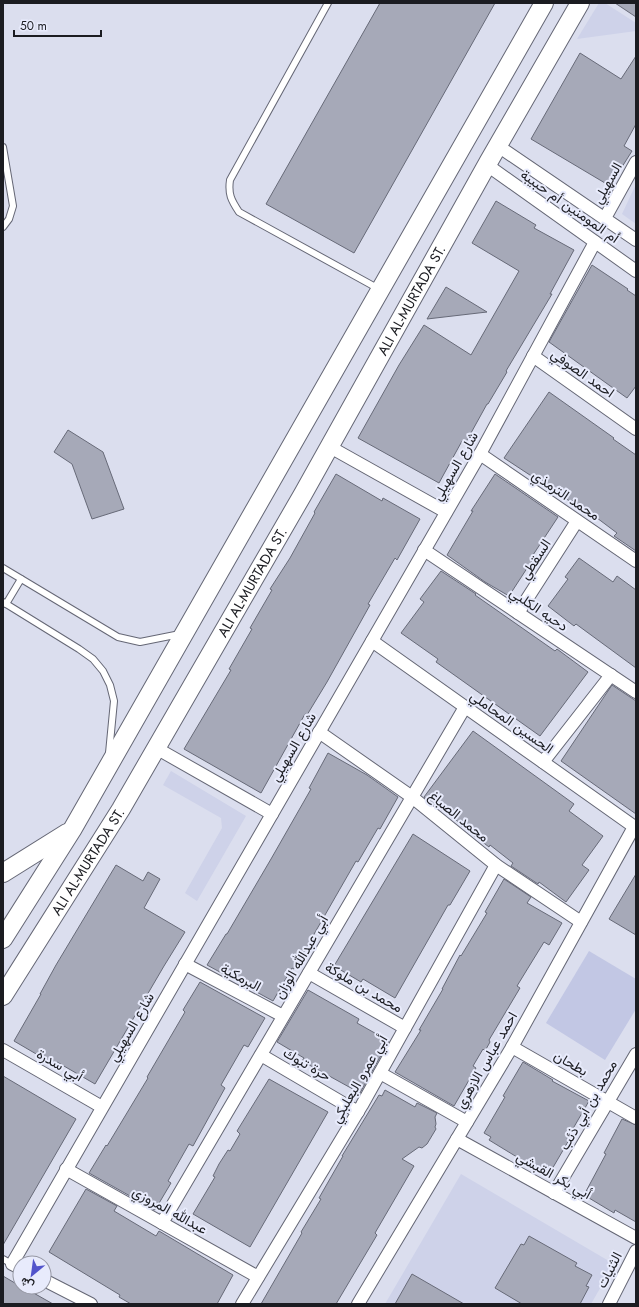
<svg xmlns="http://www.w3.org/2000/svg" width="639" height="1307" font-family="Jost,Vazirmatn,sans-serif">
<rect width="100%" height="100%" fill="#dbdeee"/>
<g fill="#ced2e9">
<polygon points="599,3 605,3 636,23 636,31 577,39"/>
<polygon points="636,184 636,224 622,214"/>
<polygon points="171,771 246,816 197,901 185,893 222,828 221,818 163,785"/>
<polygon points="461,1174 614,1264 591,1304 385,1304"/>
</g>
<polygon fill="#c2c7e4" points="589,951 636,979 636,1009 605,1060 546,1023"/>
<g fill="#a6a9b8" stroke="#676a78">
<polygon points="380,3 495,3 354,253 266,204"/>
<polygon points="615,3 636,3 636,17"/>
<polygon points="580,53 621,79 636,56 636,124 624,146 632,151 610,186 531,139"/>
<polygon points="496,201 536,225 534,228 574,250 550,294 552,294 506,371 507,372 488,404 487,404 466,442 462,441 439,483 358,438 399,365 424,325 471,355 519,271 472,243"/>
<polygon points="592,265 628,289 627,290 636,296 636,386 627,398 549,342"/>
<polygon points="446,287 487,312 427,319"/>
<polygon points="549,392 614,438 613,439 636,455 636,551 614,536 617,533 573,500 571,502 504,458"/>
<polygon points="68,430 103,452 124,509 92,519 72,464 54,452"/>
<polygon points="336,474 382,501 383,498 420,519 397,560 395,558 368,604 370,605 327,682 307,715 305,714 261,793 184,749 231,670 229,669 252,629 250,628 272,590 270,589 290,558 315,513 314,512"/>
<polygon points="495,474 558,517 531,558 533,559 509,596 485,582 447,555 473,511 471,511"/>
<polygon points="579,558 613,582 617,576 636,590 636,668 576,624 574,626 548,606 568,579 565,577"/>
<polygon points="441,571 476,594 475,595 555,651 557,649 588,672 540,736 436,662 438,659 401,633 424,602 420,599"/>
<polygon points="612,685 636,701 636,814 561,761"/>
<polygon points="473,731 574,804 569,811 603,836 582,865 589,870 566,902 539,882 538,884 511,866 513,863 490,845 489,847 459,824 460,823 424,797"/>
<polygon points="328,753 367,775 398,797 380,829 378,828 358,862 356,861 294,969 292,968 273,1001 207,965 226,934 227,934 271,859 311,789 309,788"/>
<polygon points="413,834 470,871 450,905 448,905 395,998 363,979 361,982 334,966"/>
<polygon points="116,865 143,881 148,872 160,879 144,908 185,932 164,966 95,1084 57,1062 55,1065 14,1041 41,994 40,994 56,965"/>
<polygon points="636,874 636,935 609,919"/>
<polygon points="504,879 531,897 527,903 562,923 549,945 544,942 517,986 520,988 489,1040 490,1042 485,1051 483,1049 473,1066 476,1068 454,1106 395,1072 421,1030 419,1030 443,989 442,989 460,955 461,956 487,913 485,912"/>
<polygon points="200,982 265,1018 248,1047 244,1045 221,1085 225,1088 193,1146 189,1144 168,1181 171,1183 155,1210 89,1173 106,1145 107,1146 148,1078 147,1077 185,1012 183,1010"/>
<polygon points="308,990 359,1019 357,1023 389,1041 360,1093 302,1061 304,1058 277,1042"/>
<polygon points="523,1062 553,1080 552,1081 589,1101 567,1139 569,1140 548,1176 489,1140 491,1137 484,1133 505,1097 503,1096"/>
<polygon points="3,1076 76,1119 3,1245"/>
<polygon points="269,1079 328,1112 250,1247 193,1214 215,1177 213,1176 219,1164 228,1150 230,1151 240,1134 237,1131"/>
<polygon points="385,1090 415,1107 417,1103 437,1113 435,1117 436,1124 435,1127 436,1129 427,1144 422,1148 419,1147 402,1159 414,1166 375,1233 377,1235 336,1304 261,1304 302,1233 301,1232 321,1199 319,1198 343,1156 342,1156 379,1095 382,1096"/>
<polygon points="622,1119 636,1125 636,1222 615,1210 614,1213 584,1195 606,1154 604,1153"/>
<polygon points="86,1189 117,1206 114,1211 156,1236 159,1231 233,1275 217,1304 131,1304 119,1297 120,1295 49,1252"/>
<polygon points="529,1236 577,1263 575,1266 592,1275 586,1286 589,1287 580,1304 522,1304 495,1288 521,1244 524,1245"/>
<polygon points="412,1274 464,1304 395,1304"/>
<polygon points="3,1276 20,1286 20,1287 23,1287 53,1304 3,1304"/>
</g>
<g fill="none" stroke-linecap="round" stroke-linejoin="round">
<g stroke="#656775" stroke-width="8">
<g id="lane">
<path d="M328,3L230,180C228,194 231,200 239,212L379,289"/>
<polyline points="3,147 13,206 9,219 3,227"/>
<polyline points="3,568 118,637 140,642 180,634"/>
<polyline points="3,602 79,649 93,659 103,671 110,685 114,701 109,753"/>
<polyline points="6,604 21,579"/>
<polyline points="3,1259 12,1264"/>
</g>
</g>
<g stroke="#656775" stroke-width="14">
<g id="street">
<polyline points="498,146 636,240"/>
<polyline points="487,165 636,271"/>
<polyline points="605,218 636,162"/>
<polyline points="533,356 636,429"/>
<polyline points="330,447 446,512"/>
<polyline points="480,454 636,561"/>
<polyline points="424,550 636,692"/>
<polyline points="518,613 577,521"/>
<polyline points="372,641 636,828"/>
<polyline points="319,732 412,797 496,865 581,922"/>
<polyline points="156,748 272,814"/>
<polyline points="543,762 611,675"/>
<polyline points="185,964 283,1016"/>
<polyline points="309,973 405,1028"/>
<polyline points="512,1047 636,1118"/>
<polyline points="3,1050 102,1107"/>
<polyline points="261,1055 358,1112"/>
<polyline points="380,1073 467,1122"/>
<polyline points="457,1139 636,1238"/>
<polyline points="66,1169 258,1277"/>
<polyline points="554,1193 636,1054"/>
<polyline points="162,1223 465,707"/>
<polyline points="20,1268 12,1264 480,454 595,242"/>
<polyline points="44,1280 91,1304"/>
<polyline points="242,1304 362,1105 496,865"/>
<polyline points="358,1304 512,1047 634,827"/>
<polyline points="609,1304 636,1251"/>
</g>
</g>
<g stroke="#656775" stroke-width="20">
<g id="secondary">
<polyline points="3,873 67,833"/>
<polyline points="3,939 72,830 544,3"/>
<path id="s1" d="M3,996L121,809L303,494L489,161L580,3"/>
</g>
</g>
<use href="#lane" stroke="#fff" stroke-width="6"/>
<use href="#street" stroke="#fff" stroke-width="12"/>
<use href="#secondary" stroke="#fff" stroke-width="18"/>
</g>
<g text-anchor="middle" stroke-width="4" stroke-linejoin="round" paint-order="stroke">
<g font-size="14" fill="#1b1c21" stroke="#e8ebfc">
<text transform="translate(607 183) rotate(-61)" y="5">السهيلي</text>
<text transform="translate(570 206) rotate(35)" y="5">أم المومنين أم حبيبة</text>
<text dy="5" stroke="none"><textPath href="#s1" startOffset="807">ALI AL-MURTADA ST.</textPath></text>
<text transform="translate(583 373) rotate(35)" y="5">احمد الصوفي</text>
<text transform="translate(455 466) rotate(-60)" y="5">شارع السهيلي</text>
<text transform="translate(566 495) rotate(34)" y="5">محمد الترمذي</text>
<text transform="translate(535 559) rotate(-57)" y="5">السقطي</text>
<text dy="5" stroke="none"><textPath href="#s1" startOffset="483">ALI AL-MURTADA ST.</textPath></text>
<text transform="translate(539 609) rotate(34)" y="5">دحيه الكلبي</text>
<text transform="translate(512 722) rotate(35)" y="5">الحسين المحاملي</text>
<text transform="translate(293 747) rotate(-60)" y="5">شارع السهيلي</text>
<text transform="translate(459 816) rotate(39)" y="5">محمد الصباغ</text>
<text dy="5" stroke="none"><textPath href="#s1" startOffset="159">ALI AL-MURTADA ST.</textPath></text>
<text transform="translate(301 957) rotate(-60)" y="5">أبي عبدالله الوزان</text>
<text transform="translate(241 977) rotate(28)" y="5">البرمكية</text>
<text transform="translate(364 987) rotate(30)" y="5">محمد بن ملوكة</text>
<text transform="translate(131 1027) rotate(-60)" y="5">شارع السهيلي</text>
<text transform="translate(486 1060) rotate(-60)" y="5">احمد عباس الازهري</text>
<text transform="translate(571 1063) rotate(30)" y="5">بطحان</text>
<text transform="translate(307 1064) rotate(30)" y="5">حرة تبوك</text>
<text transform="translate(60 1065) rotate(30)" y="5">أبي سدرة</text>
<text transform="translate(359 1079) rotate(-60)" y="5">أبي عمرو البعلبكي</text>
<text transform="translate(588 1105) rotate(-60)" y="5">محمد بن أبي ذئب</text>
<text transform="translate(554 1175) rotate(29)" y="5">أبي بكر القبشي</text>
<text transform="translate(170 1210) rotate(29)" y="5">عبدالله المروزي</text>
<text transform="translate(609 1270) rotate(-63)" y="5">الثنيات</text>
</g>
</g>
<rect width="639" height="1307" fill="none" stroke="#1b1c21" stroke-width="8"/>
<g transform="translate(32 1275) rotate(209)"><circle r="19" fill="#e8ebfc" stroke="#9698a4"/>
<path d="M0-3L7 15L0 10L-7 15Z" fill="#5254cb"/>
<text y="-6" font-size="11" font-weight="bold" text-anchor="middle" fill="#1b1c21">ش</text>
</g>
<path d="M14 30v6h87v-6" fill="none" stroke="#1b1c21" stroke-width="2"/>
<text x="20" y="30" font-size="12" fill="#1b1c21" stroke="#e8ebfc" stroke-width="3" paint-order="stroke">50 m</text>
</svg>
